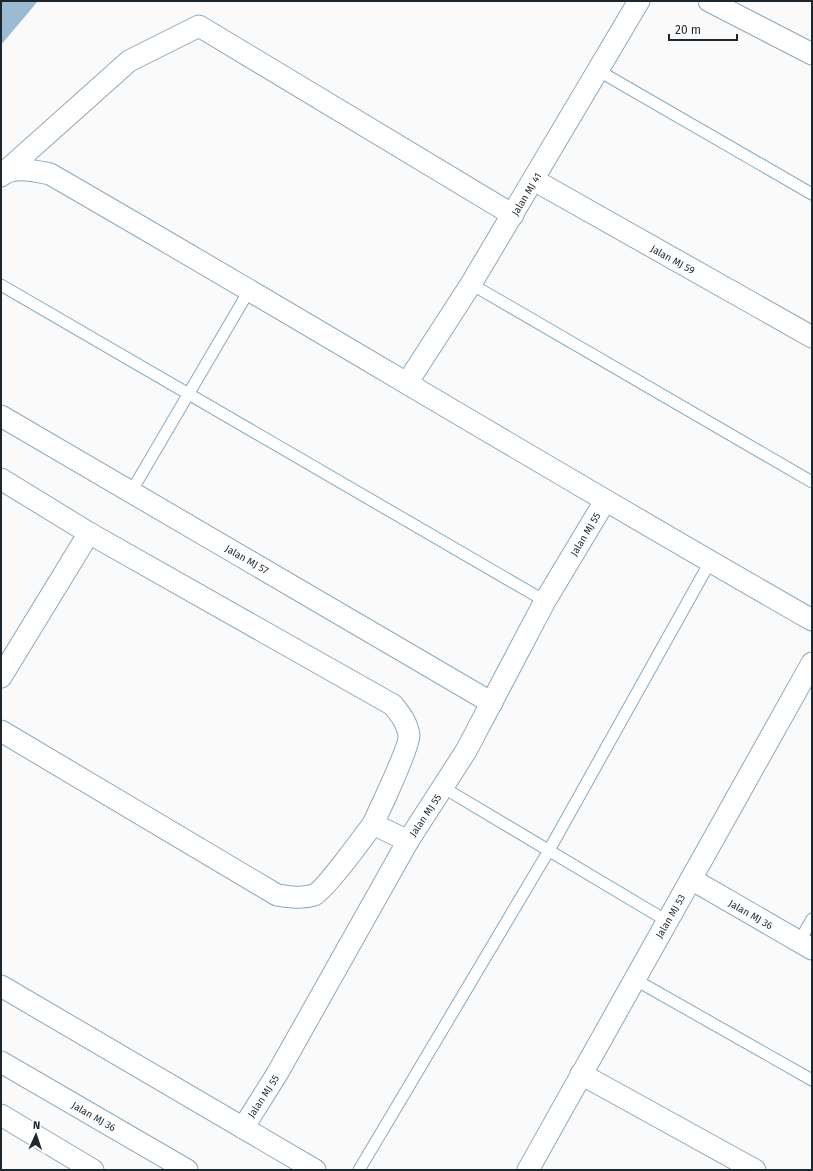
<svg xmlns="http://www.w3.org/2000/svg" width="813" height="1171" font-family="'Fira Sans',sans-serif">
<rect width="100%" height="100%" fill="#fafafa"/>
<polygon fill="#9bbbd3" points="1,1 38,1 1,45"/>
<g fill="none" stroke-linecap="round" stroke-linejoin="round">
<g stroke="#8ca9be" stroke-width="13">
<g id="service">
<polyline points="599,71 812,194"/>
<polyline points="471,284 812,482"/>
<polyline points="1,285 545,601"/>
<polyline points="131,492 250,289"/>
<polyline points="444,788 667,921"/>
<polyline points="799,942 812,919"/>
<polyline points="634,979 812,1080"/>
<polyline points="359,1170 548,852 710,562"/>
</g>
</g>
<g stroke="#8ca9be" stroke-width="23">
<g id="minor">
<polyline points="709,1 812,54"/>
<polyline points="6,171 129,61 199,26 513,215"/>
<path d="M1,176C13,165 35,171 50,174C305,321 556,474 812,620"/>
<polyline points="534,180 812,337"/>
<polyline points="407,383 471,284 639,1"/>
<polyline points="1,416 492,703"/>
<path d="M1,479L89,533L393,705C400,714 407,722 409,735C410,746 380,809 373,824L408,841"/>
<polyline points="1,677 89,533"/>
<path d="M1,731L277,895C290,897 302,899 314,895C324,891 365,835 373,824"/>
<polyline points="691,879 812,949"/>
<polyline points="1,986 315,1170"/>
<polyline points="1,1062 187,1170"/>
<polyline points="581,1074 755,1170"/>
<polyline points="1,1115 93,1170"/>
<polyline points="243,1128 277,1074 408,841 466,751 545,601 605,501"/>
<polyline points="528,1170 812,663"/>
</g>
</g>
<use href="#service" stroke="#fff" stroke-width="11"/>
<use href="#minor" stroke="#fff" stroke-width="21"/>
</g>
<g text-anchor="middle" stroke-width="3.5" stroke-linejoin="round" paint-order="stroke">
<g font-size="10" fill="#1c272f" stroke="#fff">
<text transform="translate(526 194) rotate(-59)" y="4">Jalan MJ 41</text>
<text transform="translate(673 259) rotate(29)" y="4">Jalan MJ 59</text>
<text transform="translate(585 534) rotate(-59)" y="4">Jalan MJ 55</text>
<text transform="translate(247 559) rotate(30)" y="4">Jalan MJ 57</text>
<text transform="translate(425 815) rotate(-56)" y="4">Jalan MJ 55</text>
<text transform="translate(751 914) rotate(30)" y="4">Jalan MJ 36</text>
<text transform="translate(670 916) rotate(-60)" y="4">Jalan MJ 53</text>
<text transform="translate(263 1096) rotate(-57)" y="4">Jalan MJ 55</text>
<text transform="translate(94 1116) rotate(30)" y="4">Jalan MJ 36</text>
</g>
</g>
<rect width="813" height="1171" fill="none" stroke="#1c272f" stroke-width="4"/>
<g transform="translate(36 1135) rotate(3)" stroke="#ffffff" stroke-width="3" paint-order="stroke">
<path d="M0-3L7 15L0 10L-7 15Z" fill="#1c272f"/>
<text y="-6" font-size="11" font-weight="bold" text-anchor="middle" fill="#1c272f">N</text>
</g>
<path d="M669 34v6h68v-6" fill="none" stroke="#1c272f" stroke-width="2"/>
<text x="675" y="34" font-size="12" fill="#1c272f" stroke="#ffffff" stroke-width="3" paint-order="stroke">20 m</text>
</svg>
